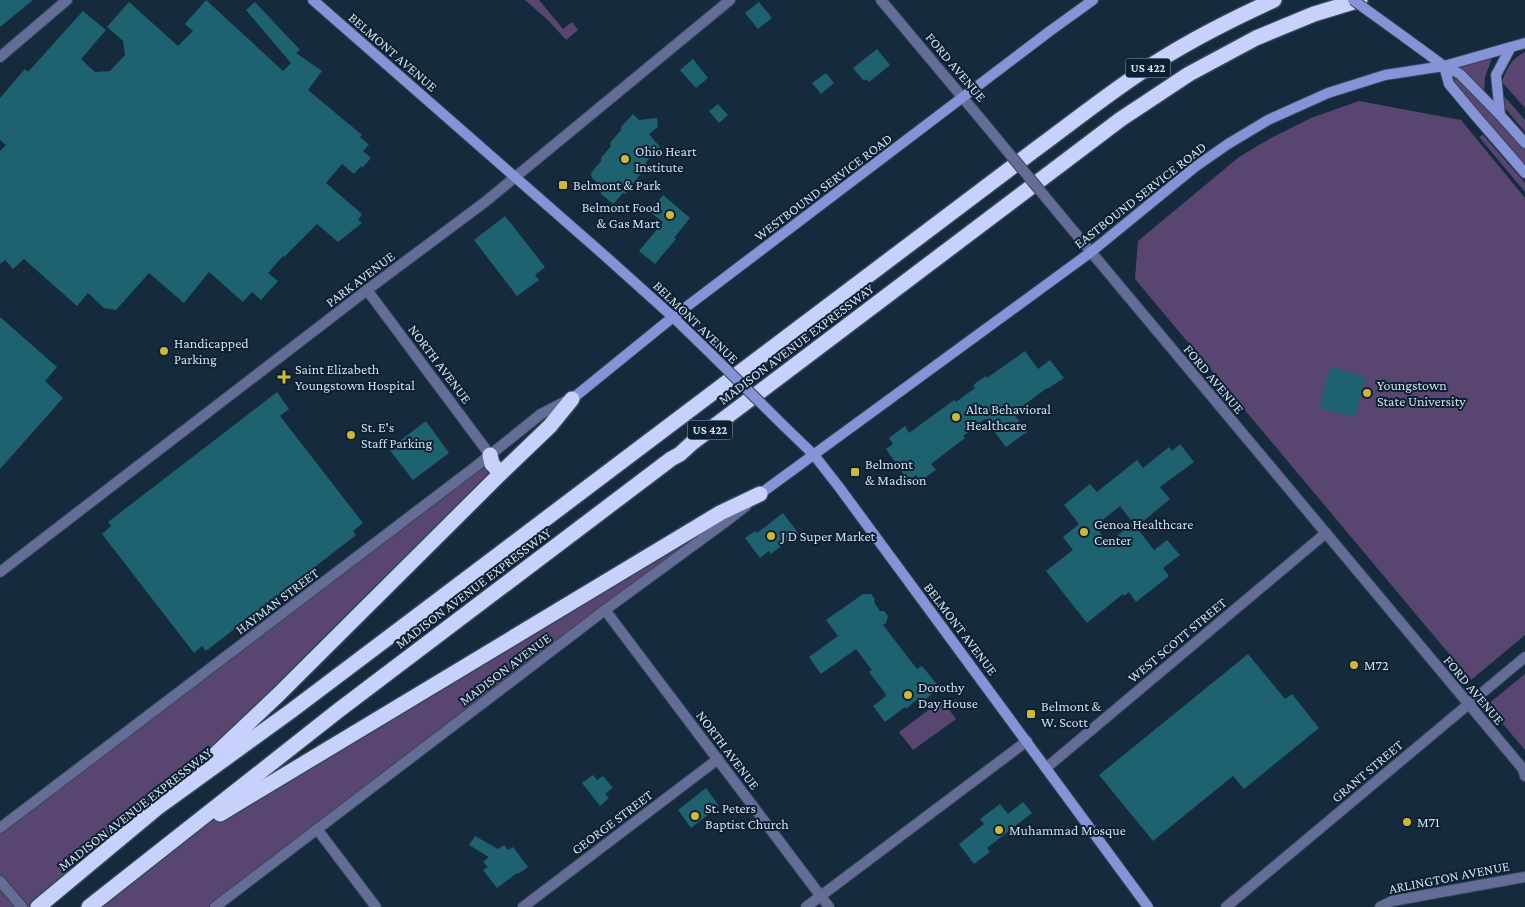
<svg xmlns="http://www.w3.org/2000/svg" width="1525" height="907" font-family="'Crimson Pro',serif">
<rect width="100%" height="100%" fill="#152b3d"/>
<g fill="#594670">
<polygon points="525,0 539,0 563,29 572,22 578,30 566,40 549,21"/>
<path d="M1525,52V108L1502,82C1506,69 1512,58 1525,52Z"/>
<polygon points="1492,58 1485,77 1484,94 1461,69 1460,65"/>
<polygon points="1460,74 1525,143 1525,169 1449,84"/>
<polygon points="1504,96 1525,120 1525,132 1505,108"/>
<polygon points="1359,101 1461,120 1525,198 1525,635 1471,680 1135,279 1138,241 1239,157 1271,138 1311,118"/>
<polygon points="1483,135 1525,183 1525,192 1479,137"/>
<polygon points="490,455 501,473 278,695 157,808 38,907 0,907 0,828"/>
<polygon points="760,494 215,907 89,907 163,849 720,513"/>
<polygon points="1525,674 1525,750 1487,705"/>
<polygon points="942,700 956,719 913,750 899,732"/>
</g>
<g fill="#1e616f">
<polygon points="0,0 33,0 0,27"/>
<polygon points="206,0 283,71 291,63 246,10 255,2 300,50 296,53 322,71 308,90 362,135 360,137 369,145 363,151 371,158 362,168 361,166 354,174 342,164 326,183 362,214 358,220 362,223 338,242 317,224 284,257 283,256 268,273 278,281 261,300 252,292 243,302 209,272 184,303 149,273 116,310 104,308 88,293 77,306 24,259 13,269 5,260 0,264 0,151 6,145 0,140 0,98 25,69 28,72 83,11 106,30 81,59 95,72 110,71 125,55 123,41 107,27 129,2 178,46 193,31 185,24"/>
<polygon points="759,2 772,18 758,29 745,13"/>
<polygon points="877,49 890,65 869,82 866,79 864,81 853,68"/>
<polygon points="693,59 708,78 696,88 680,70"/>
<polygon points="826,73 834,83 821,94 812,83"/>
<polygon points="718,104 728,115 719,123 709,111"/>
<polygon points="633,114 639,120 657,118 658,127 649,134 660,147 646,162 647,166 625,194 623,193 613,204 601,194 600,185 592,178 591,173 601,161 601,158 611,146 610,143 621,130 621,127"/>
<polygon points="663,195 690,218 674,238 676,239 655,264 639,251 663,222 650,212"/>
<polygon points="505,216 545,267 535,275 539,280 517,296 474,240"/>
<polygon points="0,317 57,367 45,381 63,398 0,469"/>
<polygon points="1025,351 1038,369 1050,360 1064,378 1047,389 1047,388 1013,413 1027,432 1006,447 985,419 963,436 965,438 931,464 936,470 920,481 916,475 908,481 886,449 893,444 889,438 905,426 909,433 954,400 956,402 975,388 973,385 986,376 987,378"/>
<polygon points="1330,367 1366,377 1355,417 1319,408"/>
<polygon points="277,392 289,409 280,416 363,523 353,531 356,535 206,651 202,646 194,653 102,534 111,526 108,522"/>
<polygon points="426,421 449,453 413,480 389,449"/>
<polygon points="1180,444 1194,462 1160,487 1170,499 1136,527 1120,506 1095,526 1108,543 1133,523 1154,550 1167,540 1180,555 1163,568 1169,576 1136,602 1129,592 1124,596 1123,594 1087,623 1046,571 1073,550 1063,537 1079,524 1064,505 1090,484 1097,492 1137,460 1143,468 1169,447 1172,451"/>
<polygon points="783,513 798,533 771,554 769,551 760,558 745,538 755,531 757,533"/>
<polygon points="863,594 871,594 875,599 874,602 880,611 884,611 888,616 886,623 883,625 917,669 922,666 940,688 919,704 916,700 906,709 905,707 885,722 873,706 886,696 885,693 869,672 872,670 856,649 821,674 809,657 838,636 826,620"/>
<polygon points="1248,654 1285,699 1292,694 1319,728 1244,789 1233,776 1153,841 1099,775"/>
<polygon points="593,775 597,780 603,776 613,788 605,794 609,798 600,806 582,783"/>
<polygon points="706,788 719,806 691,828 678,810"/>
<polygon points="1023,802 1032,813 987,848 990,852 974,864 959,844 984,824 980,819 1000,804 1008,814"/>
<polygon points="475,836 498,849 504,845 508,850 513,847 528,867 518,874 517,873 497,888 483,870 488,867 483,862 489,857 469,845"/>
</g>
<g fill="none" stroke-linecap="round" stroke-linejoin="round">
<g stroke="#334859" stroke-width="12">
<g id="minor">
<polyline points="881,0 984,123"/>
<polyline points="0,57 67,0"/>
<polyline points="1061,216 1523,769 1525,776"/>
<polyline points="367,290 490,455"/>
<polyline points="605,610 829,907"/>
<polyline points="1046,768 1326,533"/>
<polyline points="0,828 475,467 541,414 568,400"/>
<polyline points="317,829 376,907"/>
<polyline points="523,907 718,759"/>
<polyline points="806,907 1027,741"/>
<polyline points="1226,907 1525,657"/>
<polyline points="1380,907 1392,901 1525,877"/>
</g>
</g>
<g stroke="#334859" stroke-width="12">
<g id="tertiary">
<polyline points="0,572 367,290 485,202 730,0"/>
<polyline points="0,881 22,907"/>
<polyline points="215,907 605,610 724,523 746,506"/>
</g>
</g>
<g stroke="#334859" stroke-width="12">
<g id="secondary">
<polyline points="313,0 604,255 673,317 707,350"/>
<polyline points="1403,36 1444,66 1460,74 1500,115 1525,143"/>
<polyline points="1444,66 1449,84 1474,114 1525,173"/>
<polyline points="1500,115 1496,75 1511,47"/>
<polyline points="572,399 673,317 1050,31 1093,0"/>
<polyline points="785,427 814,455 839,487 1148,907"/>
<polyline points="760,494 1091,252 1195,167 1228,144 1268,120 1328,93 1385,75 1444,66 1525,43"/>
</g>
</g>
<g stroke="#334859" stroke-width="18">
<g id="motorway">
<polyline points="490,455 492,464 501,473"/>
<polyline points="203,766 278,695 501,473 550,426 572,399"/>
<polyline points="220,814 720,513 760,494"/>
<path d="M38,907L157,808L291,711L1032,152C1069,125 1105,96 1143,71C1184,43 1228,21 1274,0"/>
<polyline points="89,907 339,710 671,459 680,454 692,443 1121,119 1189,74 1256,38 1314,14 1360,0"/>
</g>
</g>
<use href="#minor" stroke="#656d97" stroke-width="10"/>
<use href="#tertiary" stroke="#656d97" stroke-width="10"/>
<use href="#secondary" stroke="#8693d6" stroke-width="10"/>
<use href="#motorway" stroke="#c8d1fb" stroke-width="15"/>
<g stroke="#334859" stroke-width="12" stroke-linecap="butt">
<polyline id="minor-bridge" points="984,123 1061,216"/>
</g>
<g stroke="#334859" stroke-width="12" stroke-linecap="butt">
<g id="secondary-bridge">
<polyline points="1353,0 1403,36"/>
<polyline points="707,350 785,427"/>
</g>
</g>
<use href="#minor-bridge" stroke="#656d97" stroke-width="10"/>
<use href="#secondary-bridge" stroke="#8693d6" stroke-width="10"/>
</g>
<g fill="#d1b736" stroke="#0b2133" stroke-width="2">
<circle cx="625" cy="159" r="5"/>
<rect x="558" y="180" width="10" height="10" rx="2.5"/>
<circle cx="670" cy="215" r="5"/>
<circle cx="164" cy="351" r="5"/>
<path d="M281.5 369.5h5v5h5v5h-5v5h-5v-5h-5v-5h5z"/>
<circle cx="1367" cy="393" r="5"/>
<circle cx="956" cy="417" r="5"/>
<circle cx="351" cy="435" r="5"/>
<rect x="850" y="467" width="10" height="10" rx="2.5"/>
<circle cx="1084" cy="532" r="5"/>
<circle cx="771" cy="536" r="5"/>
<circle cx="1354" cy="665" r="5"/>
<circle cx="908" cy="695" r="5"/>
<rect x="1026" y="709" width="10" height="10" rx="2.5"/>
<circle cx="695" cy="816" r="5"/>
<circle cx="1407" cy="822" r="5"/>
<circle cx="999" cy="830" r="5"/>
</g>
<g text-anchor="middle" stroke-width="4" stroke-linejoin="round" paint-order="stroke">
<g fill="#0b2133" stroke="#96a6b4" stroke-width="1">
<rect x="1125.5" y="58.5" width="45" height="19" rx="4"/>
<rect x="687.5" y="420.5" width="45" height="19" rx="4"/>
</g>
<g font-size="12" font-weight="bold" fill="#d1dfeb">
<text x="1148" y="72">US 422</text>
<text x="710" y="434">US 422</text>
</g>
<g font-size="14" fill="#d1dfeb" stroke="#0b2133">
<text transform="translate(393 52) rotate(41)" y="5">BELMONT AVENUE</text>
<text transform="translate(956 67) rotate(50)" y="5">FORD AVENUE</text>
<text transform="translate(823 187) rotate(-37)" y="5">WESTBOUND SERVICE ROAD</text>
<text transform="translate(1140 195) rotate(-38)" y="5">EASTBOUND SERVICE ROAD</text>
<text transform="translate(360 279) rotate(-37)" y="5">PARK AVENUE</text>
<text transform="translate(696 322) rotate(44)" y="5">BELMONT AVENUE</text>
<text transform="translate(796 344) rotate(-37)" y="5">MADISON AVENUE EXPRESSWAY</text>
<text transform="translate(440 364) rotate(53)" y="5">NORTH AVENUE</text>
<text transform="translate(1214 379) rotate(50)" y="5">FORD AVENUE</text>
<text transform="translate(473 588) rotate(-37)" y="5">MADISON AVENUE EXPRESSWAY</text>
<text transform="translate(277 601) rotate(-37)" y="5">HAYMAN STREET</text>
<text transform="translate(961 629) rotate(53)" y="5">BELMONT AVENUE</text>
<text transform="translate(1177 640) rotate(-40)" y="5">WEST SCOTT STREET</text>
<text transform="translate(505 669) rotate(-37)" y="5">MADISON AVENUE</text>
<text transform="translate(1474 690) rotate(50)" y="5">FORD AVENUE</text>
<text transform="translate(728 750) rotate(53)" y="5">NORTH AVENUE</text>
<text transform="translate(1367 771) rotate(-40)" y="5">GRANT STREET</text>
<text transform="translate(135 809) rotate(-38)" y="5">MADISON AVENUE EXPRESSWAY</text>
<text transform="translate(612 822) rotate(-37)" y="5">GEORGE STREET</text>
<text transform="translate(1449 877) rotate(-11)" y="5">ARLINGTON AVENUE</text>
</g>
<g font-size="14" fill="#d1dfeb" stroke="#0b2133" text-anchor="start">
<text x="635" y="156">Ohio Heart<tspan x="635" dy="16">Institute</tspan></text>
<text x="573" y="190">Belmont &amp; Park</text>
<text x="660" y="212" text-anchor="end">Belmont Food<tspan x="660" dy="16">&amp; Gas Mart</tspan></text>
<text x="174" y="348">Handicapped<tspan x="174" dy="16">Parking</tspan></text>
<text x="295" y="374">Saint Elizabeth<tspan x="295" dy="16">Youngstown Hospital</tspan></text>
<text x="1377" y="390">Youngstown<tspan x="1377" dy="16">State University</tspan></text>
<text x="966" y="414">Alta Behavioral<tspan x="966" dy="16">Healthcare</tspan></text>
<text x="361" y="432">St. E's<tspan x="361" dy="16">Staff Parking</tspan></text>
<text x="865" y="469">Belmont<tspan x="865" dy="16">&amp; Madison</tspan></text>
<text x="1094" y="529">Genoa Healthcare<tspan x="1094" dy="16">Center</tspan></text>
<text x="781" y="541">J D Super Market</text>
<text x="1364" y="670">M72</text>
<text x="918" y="692">Dorothy<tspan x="918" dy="16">Day House</tspan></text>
<text x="1041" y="711">Belmont &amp;<tspan x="1041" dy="16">W. Scott</tspan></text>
<text x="705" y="813">St. Peters<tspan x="705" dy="16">Baptist Church</tspan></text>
<text x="1417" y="827">M71</text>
<text x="1009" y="835">Muhammad Mosque</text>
</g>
</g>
</svg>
